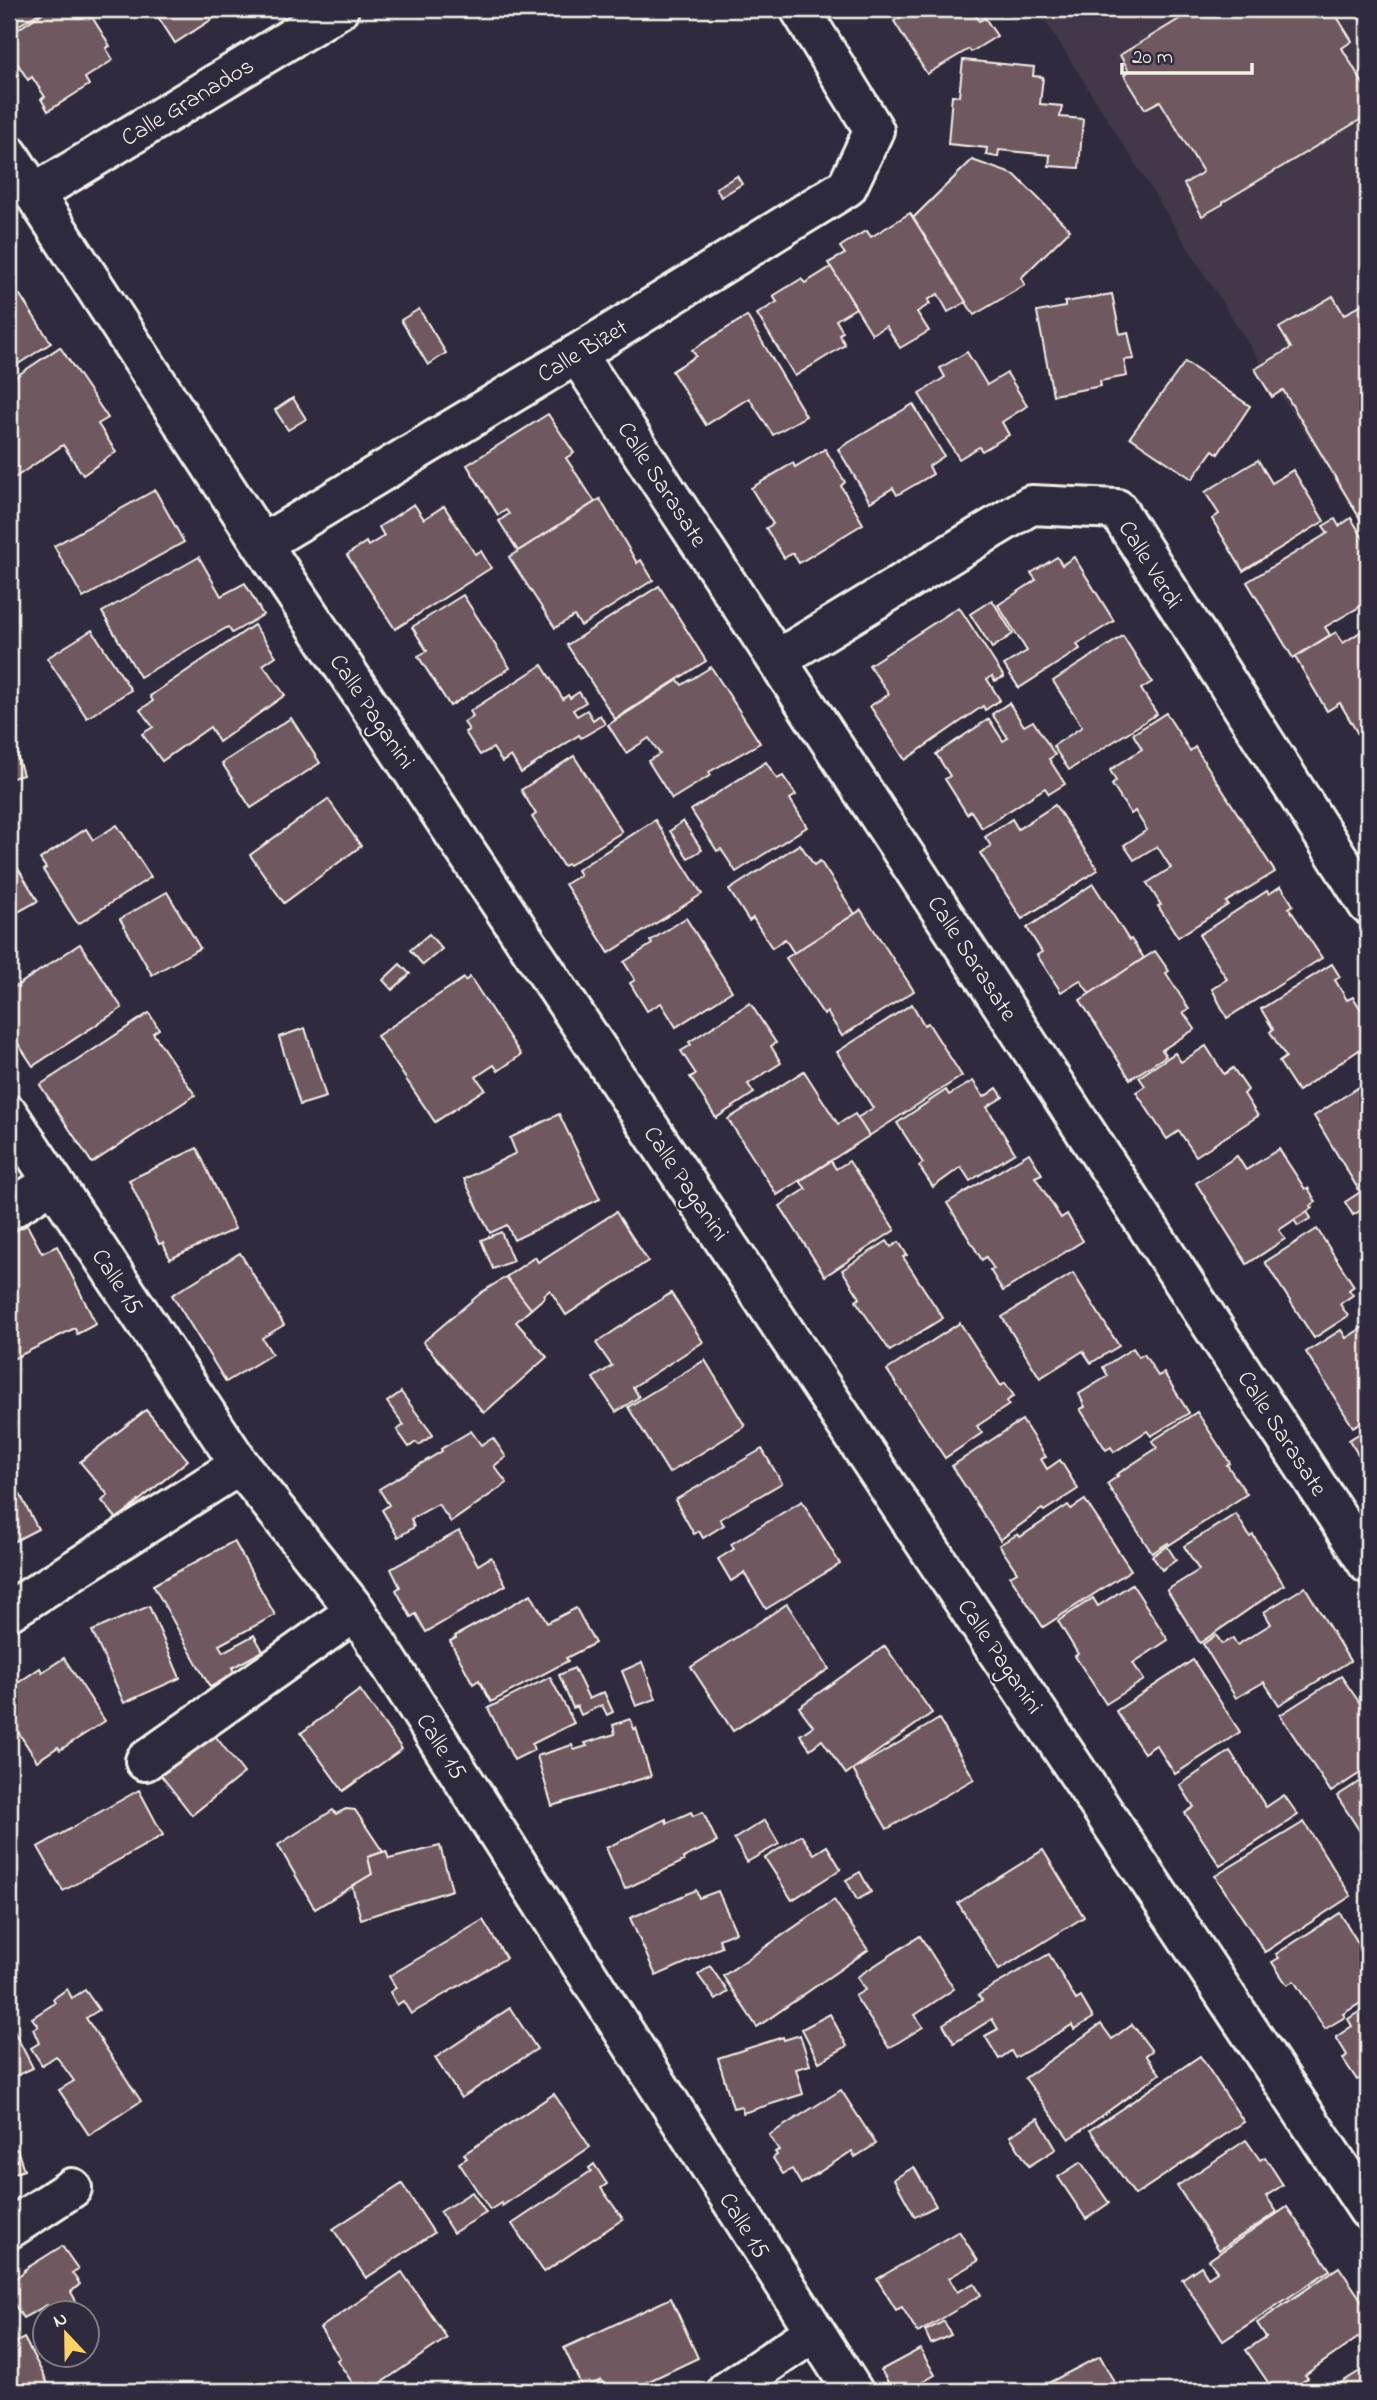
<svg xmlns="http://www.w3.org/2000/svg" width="1377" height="2400" font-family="'Indie Flower',sans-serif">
<rect width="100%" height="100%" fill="#2f2a3d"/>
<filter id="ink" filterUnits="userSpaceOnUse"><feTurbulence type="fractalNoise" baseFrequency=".0143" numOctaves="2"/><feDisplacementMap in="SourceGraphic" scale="14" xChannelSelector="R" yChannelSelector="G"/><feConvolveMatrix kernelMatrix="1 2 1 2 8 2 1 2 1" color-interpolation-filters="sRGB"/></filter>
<g filter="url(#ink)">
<polygon fill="#423848" points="1038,9 1368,9 1368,534"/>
<g fill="#6f5861" stroke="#f4f1e8" stroke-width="2">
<polygon points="9,9 46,9 14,28 9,20"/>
<polygon points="49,9 82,9 89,19 92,17 110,46 106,48 113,60 85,78 89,85 48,111 41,99 45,97 32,77 28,80 9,50 9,35"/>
<polygon points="153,9 228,9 175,43"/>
<polygon points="897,9 972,9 979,21 985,18 997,36 971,52 969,49 927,74 894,21 902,16"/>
<polygon points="1196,9 1318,9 1324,18 1334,12 1352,41 1342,48 1368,92 1368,115 1223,202 1223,204 1202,216 1184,184 1203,172 1160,101 1145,109 1124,75 1129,71 1120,55"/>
<polygon points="963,60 1034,67 1033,76 1043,77 1040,104 1062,106 1060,117 1083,119 1079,168 1049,166 1050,155 999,150 998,157 986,155 987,148 948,144 952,95 959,96"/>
<polygon points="972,160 1015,175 1070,230 1021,278 1025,285 974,315 913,218"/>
<polygon points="737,176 742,184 721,197 716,188"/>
<polygon points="910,213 966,302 948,312 938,294 928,300 930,304 917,312 929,331 900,348 886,326 872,334 828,263 845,254 840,247 844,244 864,232 867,231 871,237"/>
<polygon points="831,267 856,308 836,320 843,332 839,334 845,345 795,376 757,314 777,302 773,296 801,279 805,283"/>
<polygon points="1112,294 1120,334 1128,332 1134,359 1124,360 1127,376 1100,381 1101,386 1053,395 1037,312 1065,307 1065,302"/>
<polygon points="20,295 51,343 9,370 9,302"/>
<polygon points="1333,296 1344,315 1368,300 1368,532 1283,390 1272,397 1255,369 1291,348 1279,328"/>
<polygon points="419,309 446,353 428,365 401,320"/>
<polygon points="747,316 806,416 773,435 749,398 706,425 672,371 696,356 692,350"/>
<polygon points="60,347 108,418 98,424 116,452 83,475 63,445 10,481 9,397 11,395 9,391 9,381"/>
<polygon points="967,352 987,385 1007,373 1027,406 1002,422 1009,435 982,451 979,447 959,459 919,394 945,377 940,368"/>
<polygon points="1185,362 1250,406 1218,454 1213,450 1192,479 1130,437"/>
<polygon points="293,398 306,419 288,430 275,410"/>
<polygon points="913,404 944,456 929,466 933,474 897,495 893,488 870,502 838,449"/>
<polygon points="548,414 574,453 566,458 595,502 518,551 499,521 509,514 506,510 498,515 467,465"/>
<polygon points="825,449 845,482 841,486 863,524 799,563 793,553 784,558 766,528 773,524 751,488 793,463 795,467"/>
<polygon points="1258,460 1272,483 1293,470 1324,521 1243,571 1212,519 1219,514 1205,492"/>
<polygon points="155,490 184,542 83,598 54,546"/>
<polygon points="600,499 637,563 641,560 653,580 581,626 574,616 555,628 509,557"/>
<polygon points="414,504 424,519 444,506 475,554 481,551 491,568 395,629 347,555 366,542 368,546 384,536 379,527"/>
<polygon points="1351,518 1368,546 1368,602 1325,627 1330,635 1293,658 1247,582 1328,533 1323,526 1335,519 1339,526"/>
<polygon points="199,557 221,596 245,583 263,615 232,633 228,627 140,677 102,612"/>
<polygon points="1057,557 1062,565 1074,557 1114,621 1077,644 1080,649 1019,688 1004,665 1027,651 998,605 1036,580 1031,573"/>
<polygon points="659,586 706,661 615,719 567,645"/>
<polygon points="463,595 510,668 450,706 418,656 427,651 412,627"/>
<polygon points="992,600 1013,634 992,648 970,614"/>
<polygon points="959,607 1004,677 995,681 992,676 987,679 1000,700 985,710 983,706 905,760 870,706 889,694 869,665"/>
<polygon points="254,625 276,656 263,665 285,695 219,742 210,727 162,761 142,734 153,727 140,710 153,701 150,696"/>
<polygon points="1368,627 1368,728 1358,734 1340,703 1327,711 1295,657 1336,632 1343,643"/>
<polygon points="92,630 131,690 87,718 47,658"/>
<polygon points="1123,636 1152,682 1141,689 1157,714 1069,770 1053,746 1082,727 1053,681"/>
<polygon points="542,665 563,699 568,695 570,698 579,692 586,702 573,710 577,716 587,710 593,720 600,715 605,724 581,738 579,735 521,773 511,756 502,762 493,748 480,755 465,732 469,730 464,722 473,716 470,711"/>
<polygon points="711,667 760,743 709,772 711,775 672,799 648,761 660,754 649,738 626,753 608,725 678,680 682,685"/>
<polygon points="1009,703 1024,726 1033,721 1055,755 1049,759 1065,784 1049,794 1045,788 982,828 971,811 967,814 945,779 950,776 936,754 989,719 1003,741 1008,738 992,714"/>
<polygon points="1166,713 1190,751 1195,747 1275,872 1226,902 1228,905 1178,937 1158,906 1161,905 1147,883 1171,868 1157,846 1134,860 1124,845 1147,830 1135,811 1131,814 1112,785 1116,781 1110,770 1142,749 1133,734"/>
<polygon points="291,718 320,763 251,808 222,763"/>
<polygon points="16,752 23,775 9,779 9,754"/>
<polygon points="574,756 622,832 569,865 568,864 563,866 532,817 536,814 521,790"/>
<polygon points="766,762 777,779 783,776 796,795 790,799 807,827 736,872 721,849 717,851 691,810"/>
<polygon points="328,799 361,846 284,903 250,855"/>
<polygon points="1055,805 1098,870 1022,919 980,853 991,846 985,837 1012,819 1018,829"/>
<polygon points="655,820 702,894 609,953 565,884 580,875 577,870"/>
<polygon points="683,821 702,850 688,858 670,831"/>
<polygon points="117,825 151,877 78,924 43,870 46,868 40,859 86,829 93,840"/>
<polygon points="800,844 814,865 820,861 855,914 794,953 785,939 772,948 753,918 749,921 729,890"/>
<polygon points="9,854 38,901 9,917"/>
<polygon points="1093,884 1129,940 1131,939 1144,958 1090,994 1080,980 1061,992 1037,955 1042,952 1027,928"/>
<polygon points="1281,886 1293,905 1289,908 1322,958 1227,1018 1212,989 1227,979 1199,935 1267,891 1269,894"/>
<polygon points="167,892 200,948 152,975 120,919"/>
<polygon points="861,910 914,991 842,1036 827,1012 824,1015 786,958"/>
<polygon points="686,918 732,991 676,1027 661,1003 647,1011 630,983 635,980 624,962 652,944 650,941"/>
<polygon points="429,934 442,949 423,965 410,950"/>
<polygon points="80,944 122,1008 33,1066 9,1030 9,991"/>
<polygon points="1155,951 1169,971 1166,973 1189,1009 1183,1012 1195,1029 1162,1050 1166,1056 1130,1079 1080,1000"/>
<polygon points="400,964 410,974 392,990 383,980"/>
<polygon points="1332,964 1340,977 1335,980 1347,1000 1353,997 1368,1021 1368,1044 1298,1091 1279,1062 1286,1057 1270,1032 1273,1029 1261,1009"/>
<polygon points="470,977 521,1055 498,1071 494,1065 476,1077 485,1089 435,1122 377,1036 464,978 465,981"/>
<polygon points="750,1003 776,1043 771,1046 781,1063 748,1084 754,1093 716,1118 690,1077 696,1074 681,1051 691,1045 689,1042"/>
<polygon points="912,1004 924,1025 928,1023 962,1076 869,1136 857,1118 873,1108 837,1052"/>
<polygon points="149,1013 159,1029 153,1033 195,1095 92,1163 40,1085"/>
<polygon points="305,1028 326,1097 300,1105 279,1037"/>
<polygon points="1206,1046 1224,1074 1233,1068 1248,1090 1244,1094 1258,1116 1196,1156 1179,1131 1167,1139 1136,1092 1145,1086 1139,1077 1175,1053 1181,1062"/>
<polygon points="804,1071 838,1124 855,1114 869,1136 777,1195 728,1119"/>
<polygon points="973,1081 984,1097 997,1088 1003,1097 987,1107 1015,1153 970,1181 961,1167 933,1187 919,1166 923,1163 897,1123 946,1090 949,1095"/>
<polygon points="1368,1081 1368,1187 1360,1192 1314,1116"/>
<polygon points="559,1114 600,1199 514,1240 507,1225 490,1233 464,1179 516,1153 510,1138"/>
<polygon points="197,1148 235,1229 170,1259 163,1243 159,1244 129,1180"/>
<polygon points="1279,1149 1305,1189 1308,1188 1316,1202 1310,1206 1312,1208 1279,1230 1285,1239 1247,1264 1196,1183 1237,1156 1246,1170"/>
<polygon points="1029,1153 1042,1174 1035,1177 1061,1218 1067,1214 1083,1241 1003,1291 990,1270 994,1269 986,1257 982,1260 947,1203"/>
<polygon points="831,1161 836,1169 849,1161 895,1230 825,1276 780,1206 806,1189 800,1181"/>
<polygon points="1368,1187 1368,1221 1361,1210 1353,1215 1345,1202"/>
<polygon points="616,1212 648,1261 566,1315 550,1290 544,1295 545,1297 531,1309 506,1277 535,1257 538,1262"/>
<polygon points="1307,1212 1311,1218 1298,1226 1294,1220"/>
<polygon points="27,1225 42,1253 57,1246 96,1324 77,1334 75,1328 9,1361 9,1234"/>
<polygon points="1317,1229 1354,1286 1349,1290 1353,1295 1340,1304 1348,1316 1314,1338 1265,1262"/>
<polygon points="501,1232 513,1261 493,1269 481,1240"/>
<polygon points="887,1241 891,1247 899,1242 907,1255 903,1257 943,1318 890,1351 856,1301 860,1298 842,1270"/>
<polygon points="240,1253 284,1325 262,1338 272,1354 226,1382 172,1295"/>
<polygon points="1073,1273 1119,1346 1091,1363 1083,1351 1040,1378 1002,1317"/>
<polygon points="506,1277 531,1309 516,1322 547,1357 484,1413 423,1342 482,1292"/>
<polygon points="671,1293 703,1342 633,1387 639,1397 616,1412 593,1378 612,1366 596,1343"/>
<polygon points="960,1323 1001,1386 1005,1383 1014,1396 1007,1401 1009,1405 977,1426 982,1433 945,1458 887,1370"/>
<polygon points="1368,1324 1368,1418 1353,1427 1306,1352 1341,1330 1346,1338"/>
<polygon points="1133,1348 1139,1357 1144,1354 1158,1376 1164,1373 1189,1413 1151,1436 1147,1431 1114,1452 1111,1447 1106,1450 1080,1409 1085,1407 1079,1394 1108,1376 1103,1367"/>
<polygon points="705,1360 745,1426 669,1473 628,1407"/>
<polygon points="401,1392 433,1435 419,1445 416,1442 409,1447 397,1430 404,1425 387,1402"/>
<polygon points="146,1410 188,1460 117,1519 102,1501 108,1495 80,1462"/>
<polygon points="1197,1412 1230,1463 1227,1465 1247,1494 1169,1545 1168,1543 1152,1553 1107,1484 1118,1476 1116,1475 1157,1448 1152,1441"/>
<polygon points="1022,1420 1046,1457 1041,1459 1047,1469 1060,1460 1078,1489 1044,1511 1042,1509 1000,1540 952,1466"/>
<polygon points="1368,1428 1368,1470 1349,1440"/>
<polygon points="471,1431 481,1445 493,1438 506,1457 494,1466 507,1483 451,1522 438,1504 411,1519 414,1527 398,1537 382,1510 389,1505 379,1489 442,1451 441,1449"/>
<polygon points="762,1449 782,1483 720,1519 724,1525 703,1538 699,1531 694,1534 675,1500"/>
<polygon points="9,1473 38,1529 9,1544"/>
<polygon points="1085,1500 1131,1570 1043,1627 1010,1576 1017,1572 999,1545 1018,1534 1020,1537 1068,1505 1071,1509"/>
<polygon points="802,1501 840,1564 766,1609 744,1573 731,1581 718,1559 734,1549 731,1544"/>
<polygon points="1236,1514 1250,1537 1253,1535 1284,1585 1200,1643 1167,1590 1199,1570 1184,1546"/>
<polygon points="459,1531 478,1565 491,1557 506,1585 426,1632 416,1614 411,1617 396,1590 400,1587 391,1569"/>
<polygon points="234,1541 275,1615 219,1645 223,1652 254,1635 263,1651 232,1668 235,1673 210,1687 153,1585"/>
<polygon points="1167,1546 1176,1560 1162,1570 1152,1556"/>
<polygon points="1132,1584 1168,1640 1133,1663 1144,1680 1106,1704 1075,1656 1078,1654 1058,1621 1093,1598 1098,1606"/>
<polygon points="1305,1587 1350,1661 1279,1705 1264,1682 1236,1698 1203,1644 1216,1635 1222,1644 1233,1638 1237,1645 1271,1624 1264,1612"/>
<polygon points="531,1594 547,1623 576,1608 595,1643 566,1658 568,1661 491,1702 479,1680 473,1684 450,1641 456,1638 455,1636"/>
<polygon points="787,1604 829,1669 733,1731 691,1667"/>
<polygon points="149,1606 180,1678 124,1703 92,1631"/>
<polygon points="885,1646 932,1713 846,1774 822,1740 810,1749 800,1735 813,1726 799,1707"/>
<polygon points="64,1658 105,1721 60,1750 58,1747 37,1761 9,1718 9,1689 40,1668 42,1672"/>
<polygon points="1193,1660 1240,1732 1175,1774 1156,1745 1144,1753 1116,1711"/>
<polygon points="642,1662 656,1699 636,1706 622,1671"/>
<polygon points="574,1668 589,1699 604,1692 613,1712 607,1715 602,1705 581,1715 577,1706 573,1708 559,1675"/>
<polygon points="1341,1676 1368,1715 1368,1768 1331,1792 1280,1715"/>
<polygon points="550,1677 574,1723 532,1744 534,1750 514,1760 488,1708"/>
<polygon points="360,1690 402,1749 343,1791 301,1733"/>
<polygon points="630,1719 634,1729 636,1728 651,1776 552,1806 537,1756 572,1745 574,1750 587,1746 585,1743 615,1734 613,1725"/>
<polygon points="939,1719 974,1779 887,1829 853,1770"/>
<polygon points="213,1733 244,1773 192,1815 160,1774"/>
<polygon points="1230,1751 1266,1807 1284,1795 1298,1815 1220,1866 1185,1813 1194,1807 1180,1785"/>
<polygon points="1368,1776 1368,1836 1365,1830 1361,1833 1337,1796"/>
<polygon points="139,1790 163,1835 63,1891 38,1847"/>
<polygon points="346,1809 355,1810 383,1852 368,1857 372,1874 315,1909 278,1845 333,1810 336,1814"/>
<polygon points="691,1812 693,1816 703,1812 717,1842 683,1858 684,1861 625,1889 606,1848 666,1819 667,1823"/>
<polygon points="765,1820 779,1844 747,1862 734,1839"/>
<polygon points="1304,1822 1351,1896 1265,1952 1215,1876"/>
<polygon points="801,1835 814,1854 827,1846 841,1869 792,1900 765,1858"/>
<polygon points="440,1846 452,1890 361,1919 352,1886 372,1874 368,1857 386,1851 389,1859"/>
<polygon points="1043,1850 1084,1917 999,1970 958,1903"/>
<polygon points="860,1872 871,1892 857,1900 846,1880"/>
<polygon points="696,1890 699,1898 718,1891 736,1932 719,1939 722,1947 656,1976 630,1918"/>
<polygon points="834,1900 868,1950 757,2027 723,1976"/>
<polygon points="1340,1913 1360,1946 1368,1941 1368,2001 1367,1999 1343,2014 1345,2017 1325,2029 1294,1981 1287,1985 1272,1962 1279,1958 1276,1954"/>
<polygon points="483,1920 506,1958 411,2014 403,2001 397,2005 390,1992 396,1988 389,1976"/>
<polygon points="920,1936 954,1989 915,2015 923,2027 889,2048 855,1996 865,1990 857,1977"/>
<polygon points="1049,1954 1076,2000 1081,1997 1093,2018 1074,2029 1072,2025 1015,2058 1011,2051 999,2059 985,2036 998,2029 992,2019 954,2043 943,2024 982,2000 978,1995"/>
<polygon points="710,1966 728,1992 716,2000 698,1975"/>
<polygon points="67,1989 72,1998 85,1990 99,2010 86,2018 141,2101 89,2135 59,2090 74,2081 56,2056 42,2065 31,2048 39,2043 33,2029 38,2026 32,2018 55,2003 53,1999"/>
<polygon points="1368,2006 1368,2088 1362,2077 1357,2080 1343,2059 1347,2055 1336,2037 1352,2026 1348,2019"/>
<polygon points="510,2008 537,2049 461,2098 435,2058"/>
<polygon points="830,2014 847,2046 819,2062 802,2029"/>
<polygon points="1101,2024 1112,2039 1132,2024 1152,2051 1146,2055 1160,2074 1069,2139 1025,2078"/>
<polygon points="13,2029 33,2068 9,2079 9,2031"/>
<polygon points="800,2035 810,2065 796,2069 803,2094 743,2113 741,2106 733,2108 718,2058 783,2037 784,2040"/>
<polygon points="1200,2056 1244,2122 1135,2195 1090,2130"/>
<polygon points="841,2090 876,2144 855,2157 852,2151 801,2184 792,2169 783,2174 773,2158 777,2155 775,2152 779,2150 769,2135"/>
<polygon points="554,2094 590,2147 502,2206 501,2203 490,2210 459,2163 467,2158 464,2154"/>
<polygon points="1038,2118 1056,2149 1029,2166 1010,2136"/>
<polygon points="1246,2140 1260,2160 1265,2157 1283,2185 1266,2196 1277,2212 1219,2250 1177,2186"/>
<polygon points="9,2142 12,2151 17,2149 24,2170 9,2175"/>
<polygon points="1081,2162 1109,2203 1086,2219 1058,2177"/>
<polygon points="594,2164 607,2184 601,2188 623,2219 544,2272 512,2224 591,2171 589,2168"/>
<polygon points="914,2167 936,2206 915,2217 894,2179"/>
<polygon points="402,2184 434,2233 366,2278 333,2229"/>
<polygon points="472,2192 486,2213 453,2233 440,2212"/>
<polygon points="1287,2207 1330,2270 1223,2341 1182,2279 1201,2266 1208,2277 1217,2271 1209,2260"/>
<polygon points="959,2231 978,2261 949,2278 957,2292 974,2283 981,2295 918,2333 902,2307 896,2310 877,2279"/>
<polygon points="62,2246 78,2269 72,2273 80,2284 71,2292 76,2301 59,2312 52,2312 47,2305 23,2318 9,2296 9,2283 25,2271 24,2270"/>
<polygon points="1339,2267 1368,2310 1368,2338 1363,2342 1359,2337 1305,2375 1308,2378 1289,2391 1274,2391 1246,2350 1266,2337 1257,2323"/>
<polygon points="402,2272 447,2338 369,2391 358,2391 337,2360 340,2358 320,2328"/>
<polygon points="671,2298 698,2358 628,2391 606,2391 601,2380 583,2389 564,2348"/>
<polygon points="944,2321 951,2335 931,2344 925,2331"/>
<polygon points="24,2338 52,2391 9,2391 9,2346"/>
<polygon points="920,2349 935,2375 907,2391 893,2391 881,2370"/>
<polygon points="1100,2356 1119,2391 1033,2391"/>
<polygon points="1368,2366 1368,2391 1328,2391"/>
</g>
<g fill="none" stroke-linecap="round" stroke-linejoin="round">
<g stroke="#f4f1e8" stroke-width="44">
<g id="street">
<polyline points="9,155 262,544 1368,2210"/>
<polyline points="34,194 339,9"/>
<polyline points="577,354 1368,1564"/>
<polyline points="262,544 577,354 847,187 874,130 800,9"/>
<polyline points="778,659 1031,505 1117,509 1368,905"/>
<polyline points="9,1115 240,1465 356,1611 853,2391"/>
<polyline points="9,1210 53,1182"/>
<polyline points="9,1611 240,1465"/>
<polyline points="145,1761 356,1611"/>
<polyline points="9,2229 72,2188"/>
<polyline points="727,2391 814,2332"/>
</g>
</g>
<use href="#street" stroke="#2f2a3d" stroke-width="38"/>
</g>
</g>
<g text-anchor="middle" stroke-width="5" stroke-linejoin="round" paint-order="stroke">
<g font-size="24" fill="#f4f1e8" stroke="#2f2a3d">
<text transform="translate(187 101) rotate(-31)" y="8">Calle Granados</text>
<text transform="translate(582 350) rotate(-31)" y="8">Calle Bizet</text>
<text transform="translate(663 484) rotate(57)" y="8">Calle Sarasate</text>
<text transform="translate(1151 564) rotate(58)" y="8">Calle Verdi</text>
<text transform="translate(373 711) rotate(56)" y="8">Calle Paganini</text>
<text transform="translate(973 958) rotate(57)" y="8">Calle Sarasate</text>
<text transform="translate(687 1183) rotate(56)" y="8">Calle Paganini</text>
<text transform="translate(118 1281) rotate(57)" y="8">Calle 15</text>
<text transform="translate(1283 1433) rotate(57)" y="8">Calle Sarasate</text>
<text transform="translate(1001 1656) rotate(56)" y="8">Calle Paganini</text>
<text transform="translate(442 1746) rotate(58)" y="8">Calle 15</text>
<text transform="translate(745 2225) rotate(58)" y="8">Calle 15</text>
</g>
</g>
<rect width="1377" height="2400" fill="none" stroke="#2f2a3d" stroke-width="35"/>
<rect x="18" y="18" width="1342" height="2365" fill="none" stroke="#f4f1e8" stroke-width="2.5" filter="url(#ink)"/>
<g transform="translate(66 2334) rotate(338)"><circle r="33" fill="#2f2a3d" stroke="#7e7a81" stroke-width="2"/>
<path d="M0-5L12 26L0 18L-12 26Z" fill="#ffd166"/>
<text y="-10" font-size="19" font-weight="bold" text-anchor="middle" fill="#f4f1e8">N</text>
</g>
<path d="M1122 63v10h130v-10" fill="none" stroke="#f4f1e8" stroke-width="3.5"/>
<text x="1132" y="63" font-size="21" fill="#f4f1e8" stroke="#2f2a3d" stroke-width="5" paint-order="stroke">20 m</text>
</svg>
